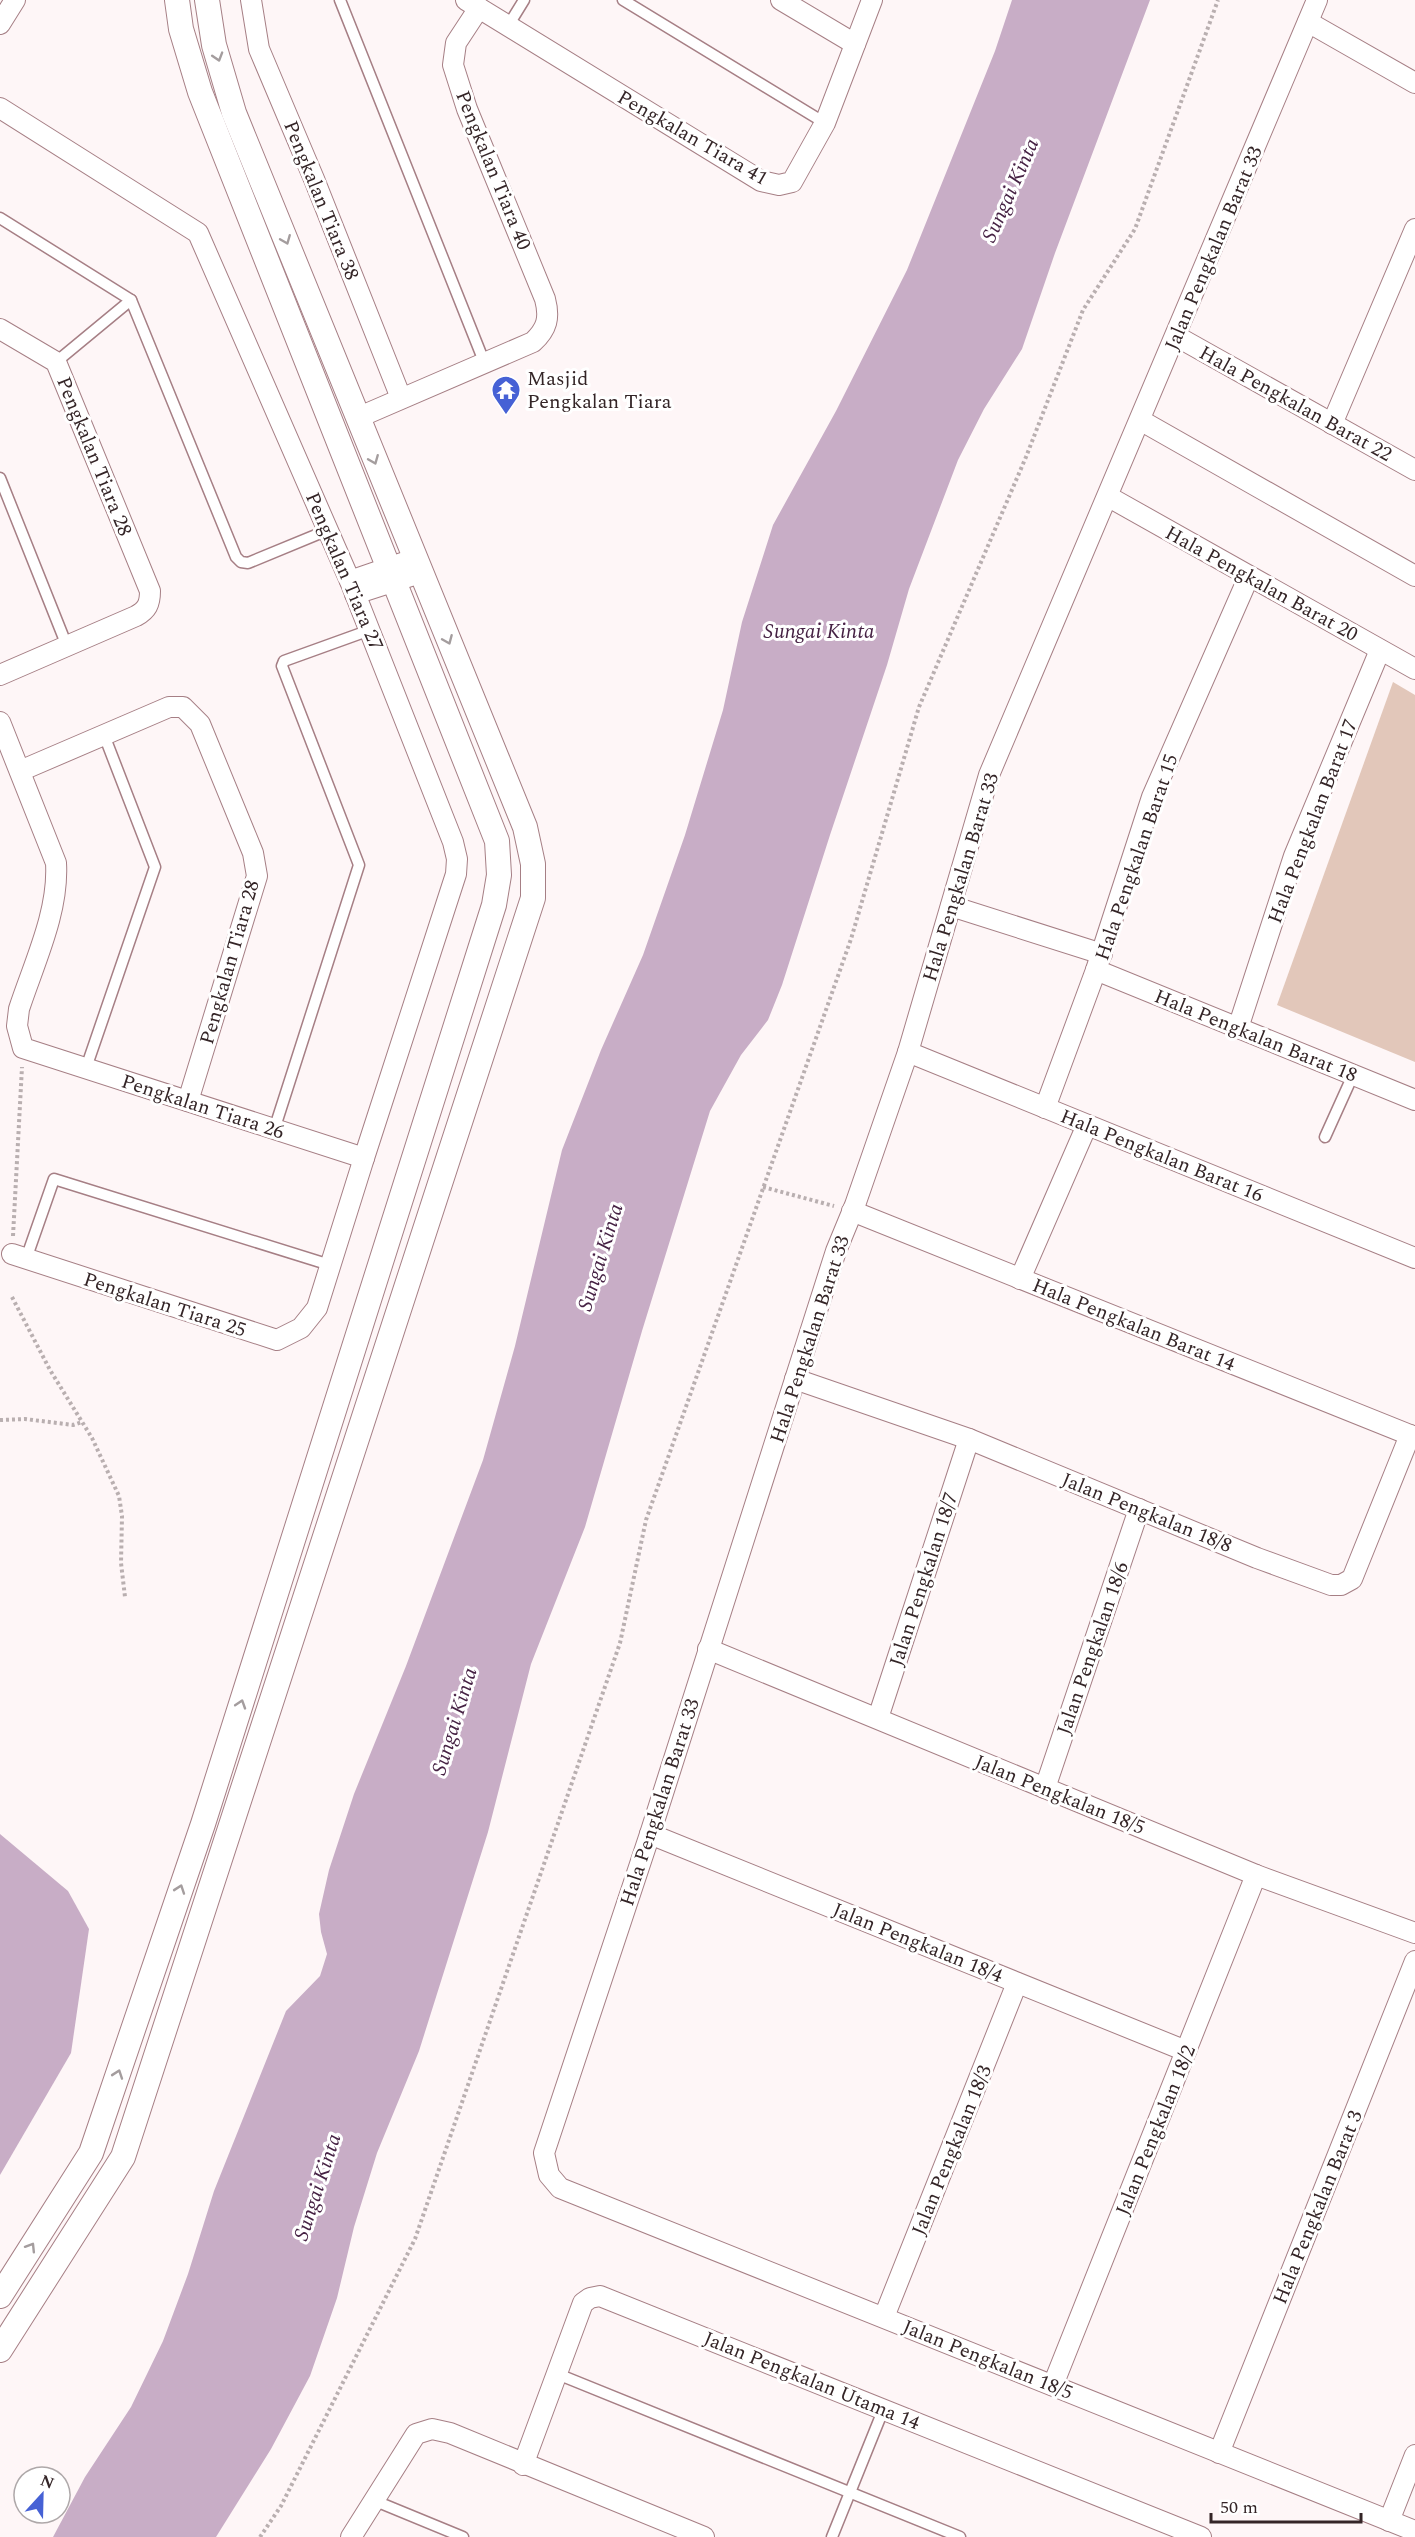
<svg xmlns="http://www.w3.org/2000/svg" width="1415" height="2537" font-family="Spectral,serif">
<rect width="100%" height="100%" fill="#fef6f7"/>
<polygon fill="#e2c7ba" points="1393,682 1415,695 1415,1062 1277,1005"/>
<g fill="#c8adc6">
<polygon points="1012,0 1150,0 1055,253 1022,349 984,409 958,460 909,589 887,665 830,835 782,985 768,1020 741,1055 710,1111 642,1331 585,1527 531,1664 488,1832 419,2051 377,2153 354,2227 337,2298 310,2376 271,2449 216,2537 53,2537 85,2477 131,2407 163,2341 188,2274 214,2191 286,2011 320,1976 327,1954 321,1932 319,1914 329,1870 354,1794 406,1666 483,1460 515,1346 562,1150 601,1050 643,955 685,835 723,710 742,622 773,525 836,411 907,270 995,51"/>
<polygon points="0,1834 68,1891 89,1929 71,2053 0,2175"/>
</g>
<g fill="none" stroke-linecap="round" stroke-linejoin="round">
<g stroke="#a67f85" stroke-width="13">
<g id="service">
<polyline points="340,0 485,364"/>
<polyline points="623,0 825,123"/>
<polyline points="508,26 524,0"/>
<polyline points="0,218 131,300 236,557 241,562 248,563 328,530"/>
<polyline points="56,362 131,300"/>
<polyline points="0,478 67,646"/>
<polyline points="86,1068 155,867 104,735"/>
<polyline points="274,1130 359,865 282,666 284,661 370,630"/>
<polyline points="1325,1137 1353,1075"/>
<polyline points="26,1259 54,1179 330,1265"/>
<polyline points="555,2373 960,2537"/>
<polyline points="373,2500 463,2537"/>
<polyline points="832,2537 884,2408"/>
</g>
</g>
<g stroke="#a67f85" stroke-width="22">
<g id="minor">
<polyline points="251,0 259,49 314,179 401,398"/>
<polyline points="466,0 761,181 779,185 792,182 825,123 872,0"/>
<polyline points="781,0 855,44"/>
<polyline points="1317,0 989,775 908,1052 855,1205 836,1251 650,1834 544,2153 549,2175 560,2188 1415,2531"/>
<polyline points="1308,22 1415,83"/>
<polyline points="0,24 15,0"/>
<path d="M0,108L198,233L350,581L453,842L457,859L456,874L364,1158L23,1048L17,1026L19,1009C34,963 59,912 56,863L0,722"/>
<path d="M0,329L56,362L150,591C150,604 147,610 136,616L0,675"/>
<polyline points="1176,336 1415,470"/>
<path d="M357,418L533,342C547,329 550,318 545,299L467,109L453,65L456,43L479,8"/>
<polyline points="1140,420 1415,576"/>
<polyline points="1332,424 1415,229"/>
<polyline points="1109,497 1415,669"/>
<polyline points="350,581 414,559"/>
<polyline points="355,594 420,573"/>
<polyline points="20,771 169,707 183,707 200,724 253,853 257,876 188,1101"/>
<polyline points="951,906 1102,954"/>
<polyline points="1096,970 1415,1100"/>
<polyline points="1238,1028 1294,856 1380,650"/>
<polyline points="908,1052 1415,1258"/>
<polyline points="1045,1108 1096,970 1152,797 1249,576"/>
<polyline points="852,1211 1415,1437"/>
<polyline points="12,1254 277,1340 301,1328 317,1308 364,1158"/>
<polyline points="1020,1279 1087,1125"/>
<polyline points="795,1379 969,1439 1257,1558 1331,1585 1341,1585 1352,1579 1410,1435"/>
<polyline points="708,1649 1256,1875 1415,1933"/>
<polyline points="878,1718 969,1439"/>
<polyline points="1045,1788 1139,1509"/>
<polyline points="650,1834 1186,2051"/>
<polyline points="884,2317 1017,1983"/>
<polyline points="1053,2385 1256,1875"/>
<polyline points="1219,2453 1415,1961"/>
<polyline points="523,2465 583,2303 590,2298 600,2296 1201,2537"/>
<polyline points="1389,2521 1415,2455"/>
<polyline points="351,2537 416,2434 432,2429 450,2433 704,2537"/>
</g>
</g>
<g stroke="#a67f85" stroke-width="26">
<g id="tertiary">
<polyline points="0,2296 91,2153 203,1824 494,905 499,875 497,841 200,92 181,29 177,0"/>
<polyline points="0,2350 123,2157 533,898 533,864 525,827 234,113 214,45 207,0"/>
</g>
</g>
<g stroke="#b9afb0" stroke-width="4" stroke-dasharray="3 3" stroke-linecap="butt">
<polyline points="763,1187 834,1206"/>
<polyline points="13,1236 22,1067"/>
<polyline points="12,1297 50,1370 92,1438 119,1496 122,1516 121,1563 125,1597"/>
<polyline points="0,1420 25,1419 73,1425 82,1422"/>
<polyline points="260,2537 281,2506 415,2239 620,1643 646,1520 851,939 919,707 1026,457 1083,310 1135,229 1218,0"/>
</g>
<use href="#service" stroke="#fff" stroke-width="10"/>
<use href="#minor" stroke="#fff" stroke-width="20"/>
<use href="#tertiary" stroke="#fff" stroke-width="24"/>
</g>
<defs><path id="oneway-chevron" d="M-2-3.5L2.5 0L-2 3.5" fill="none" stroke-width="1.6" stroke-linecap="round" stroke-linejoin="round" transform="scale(1.5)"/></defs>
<g stroke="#a49d9e">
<use href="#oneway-chevron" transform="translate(218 57) rotate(73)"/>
<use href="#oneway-chevron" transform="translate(286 240) rotate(68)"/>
<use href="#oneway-chevron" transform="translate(374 460) rotate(68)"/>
<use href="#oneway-chevron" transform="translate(448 640) rotate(67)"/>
<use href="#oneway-chevron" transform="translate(241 1704) rotate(-72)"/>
<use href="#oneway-chevron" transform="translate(180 1889) rotate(-71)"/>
<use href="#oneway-chevron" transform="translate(118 2074) rotate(-71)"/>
<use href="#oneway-chevron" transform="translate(31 2247) rotate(-58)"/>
</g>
<defs>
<g id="temple-pin" transform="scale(1.5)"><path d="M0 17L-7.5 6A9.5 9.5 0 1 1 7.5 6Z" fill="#4661d5" stroke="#fff"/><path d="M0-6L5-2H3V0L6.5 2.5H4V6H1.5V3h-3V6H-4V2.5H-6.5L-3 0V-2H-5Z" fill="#fff"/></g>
</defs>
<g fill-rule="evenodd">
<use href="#temple-pin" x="506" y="390"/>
</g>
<g text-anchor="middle" stroke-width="6" stroke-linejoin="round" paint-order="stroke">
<g font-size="20" fill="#342527" stroke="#fff">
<text transform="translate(693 137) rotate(30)" y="7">Pengkalan Tiara 41</text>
<text transform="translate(494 170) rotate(68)" y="7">Pengkalan Tiara 40</text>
<text transform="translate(322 200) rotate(68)" y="7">Pengkalan Tiara 38</text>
<text transform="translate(1213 248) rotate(-67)" y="7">Jalan Pengkalan Barat 33</text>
<text transform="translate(1296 403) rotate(29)" y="7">Hala Pengkalan Barat 22</text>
<text transform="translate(95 456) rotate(68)" y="7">Pengkalan Tiara 28</text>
<text transform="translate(345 571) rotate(67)" y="7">Pengkalan Tiara 27</text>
<text transform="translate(1262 583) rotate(29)" y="7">Hala Pengkalan Barat 20</text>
<text transform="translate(1312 821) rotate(-69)" y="7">Hala Pengkalan Barat 17</text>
<text transform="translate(1136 857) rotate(-71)" y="7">Hala Pengkalan Barat 15</text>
<text transform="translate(960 877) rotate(-73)" y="7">Hala Pengkalan Barat 33</text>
<text transform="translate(229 962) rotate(-74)" y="7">Pengkalan Tiara 28</text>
<text transform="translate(1256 1035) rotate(22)" y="7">Hala Pengkalan Barat 18</text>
<text transform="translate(203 1106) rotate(18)" y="7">Pengkalan Tiara 26</text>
<text transform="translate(1162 1155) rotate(22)" y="7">Hala Pengkalan Barat 16</text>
<text transform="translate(165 1304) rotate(18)" y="7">Pengkalan Tiara 25</text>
<text transform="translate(1134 1324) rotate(22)" y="7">Hala Pengkalan Barat 14</text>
<text transform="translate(809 1339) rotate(-72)" y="7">Hala Pengkalan Barat 33</text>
<text transform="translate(1147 1512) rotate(22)" y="7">Jalan Pengkalan 18/8</text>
<text transform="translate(923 1579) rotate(-72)" y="7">Jalan Pengkalan 18/7</text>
<text transform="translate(1092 1648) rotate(-71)" y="7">Jalan Pengkalan 18/6</text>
<text transform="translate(1060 1794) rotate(22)" y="7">Jalan Pengkalan 18/5</text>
<text transform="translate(659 1802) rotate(-72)" y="7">Hala Pengkalan Barat 33</text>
<text transform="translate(918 1942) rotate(22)" y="7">Jalan Pengkalan 18/4</text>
<text transform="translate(1155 2130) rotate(-68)" y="7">Jalan Pengkalan 18/2</text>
<text transform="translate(951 2150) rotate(-68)" y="7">Jalan Pengkalan 18/3</text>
<text transform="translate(1317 2207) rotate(-68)" y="7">Hala Pengkalan Barat 3</text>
<text transform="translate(988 2359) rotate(22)" y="7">Jalan Pengkalan 18/5</text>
<text transform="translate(812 2380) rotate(22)" y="7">Jalan Pengkalan Utama 14</text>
</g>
<g font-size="20" fill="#342527" stroke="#fff" text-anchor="start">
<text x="527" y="385">Masjid<tspan x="527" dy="23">Pengkalan Tiara</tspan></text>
</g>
<g font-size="21" font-style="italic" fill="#462244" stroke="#fff">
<text transform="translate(1010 190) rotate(-66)" y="7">Sungai Kinta</text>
<text x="819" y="638">Sungai Kinta</text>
<text transform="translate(600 1257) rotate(-73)" y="7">Sungai Kinta</text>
<text transform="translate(454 1721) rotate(-73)" y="7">Sungai Kinta</text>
<text transform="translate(317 2187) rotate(-72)" y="7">Sungai Kinta</text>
</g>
</g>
<g transform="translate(42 2495) rotate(22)"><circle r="28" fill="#ffffff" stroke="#aea8a9" stroke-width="1.5"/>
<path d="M0-4.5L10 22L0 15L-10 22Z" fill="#4661d5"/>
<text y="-9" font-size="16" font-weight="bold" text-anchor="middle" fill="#342527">N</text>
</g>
<path d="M1211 2513v9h150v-9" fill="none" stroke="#342527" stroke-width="3"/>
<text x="1220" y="2513" font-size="18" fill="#342527" stroke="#ffffff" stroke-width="4.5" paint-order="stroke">50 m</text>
</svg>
